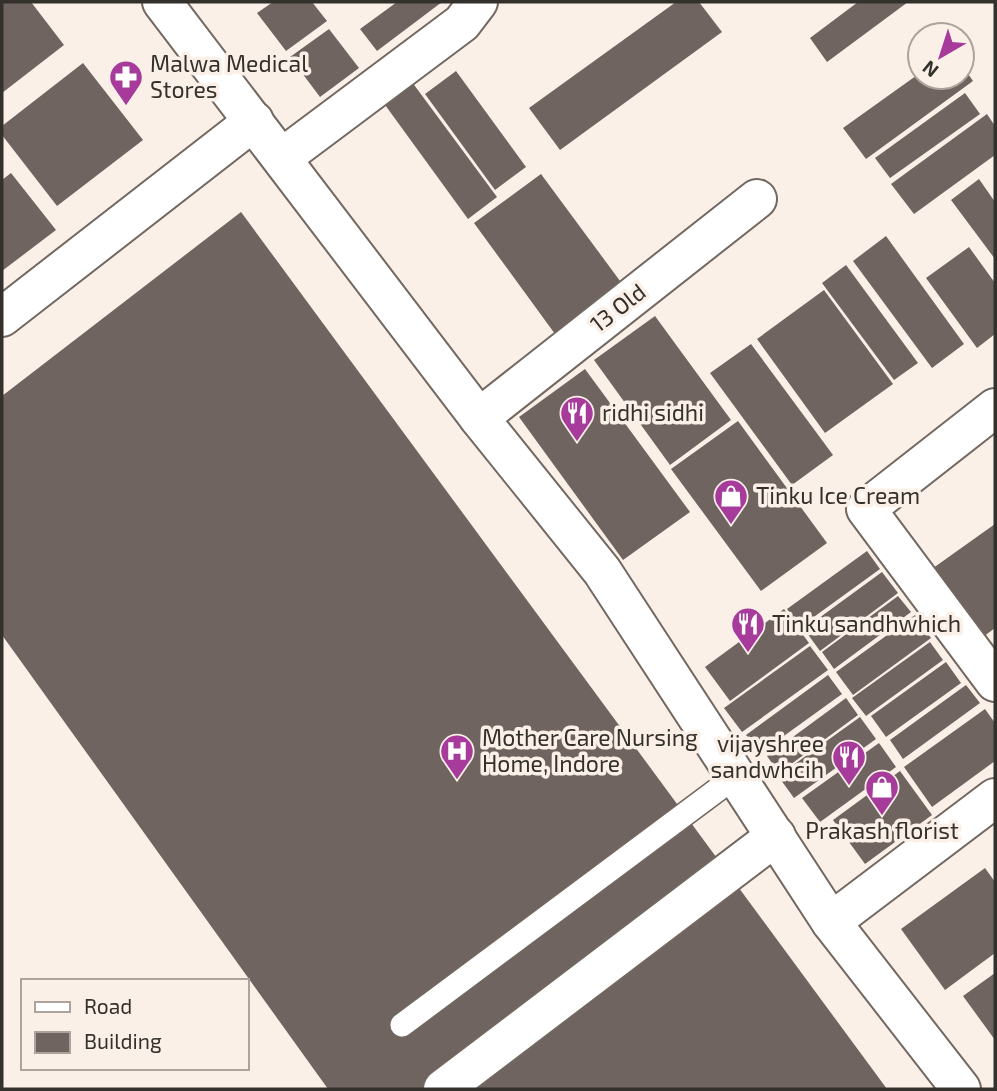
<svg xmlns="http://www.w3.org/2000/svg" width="997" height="1091" font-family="'Exo 2',sans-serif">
<rect width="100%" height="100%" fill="#fbf0e7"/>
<g fill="#6f645f">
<polygon points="2,2 31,2 64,45 2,93"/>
<polygon points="273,2 312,2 327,21 286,51 257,13"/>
<polygon points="397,2 442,2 377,51 360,29"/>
<polygon points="676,2 699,2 722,32 560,150 529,108"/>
<polygon points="858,2 908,2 827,62 810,38"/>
<polygon points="329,29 359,68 320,97 290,57"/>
<polygon points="83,63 143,140 57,206 2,135 2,126"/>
<polygon points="962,65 973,81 866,159 843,128 920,73 920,77 962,77"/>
<polygon points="456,71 526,167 495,190 425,94"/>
<polygon points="409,78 497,197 468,219 380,98"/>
<polygon points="965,93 980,114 890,178 875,158"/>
<polygon points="987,114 995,126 995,155 914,214 891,184"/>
<polygon points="11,173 56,230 2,271 2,180"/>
<polygon points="541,174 623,285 555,334 474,223"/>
<polygon points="979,179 995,202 995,259 951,200"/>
<polygon points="241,212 887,1089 328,1089 2,635 2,396"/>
<polygon points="886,236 964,344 932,368 853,261"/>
<polygon points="969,247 995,283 995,334 977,348 926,278"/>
<polygon points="846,265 918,363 894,380 822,283"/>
<polygon points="824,290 893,384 825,433 757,339"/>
<polygon points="655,316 731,420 670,465 594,360"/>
<polygon points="751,344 833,455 792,485 710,373"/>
<polygon points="585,369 690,512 623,560 519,417"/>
<polygon points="738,421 827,543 761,591 671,469"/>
<polygon points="995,524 995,628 979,640 929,571"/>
<polygon points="867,551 880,569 800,627 787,609"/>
<polygon points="882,572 898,593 820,651 804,629"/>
<polygon points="898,596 911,612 834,669 822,652"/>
<polygon points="784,609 809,643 730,701 705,667"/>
<polygon points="915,615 931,638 853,695 836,672"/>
<polygon points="930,642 943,660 866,716 852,698"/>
<polygon points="810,646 828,670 742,732 724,708"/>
<polygon points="946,662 961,683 886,737 871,716"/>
<polygon points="828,675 842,694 759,754 746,735"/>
<polygon points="966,685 980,703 903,759 890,740"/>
<polygon points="846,698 858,715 779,773 767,756"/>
<polygon points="985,709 995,723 995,761 932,807 904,767"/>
<polygon points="860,717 876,739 794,798 778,776"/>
<polygon points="879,743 896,767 820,822 802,798"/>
<polygon points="900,771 932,815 865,864 833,820"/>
<polygon points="985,868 995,882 995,953 945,990 901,929"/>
<polygon points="995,973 995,1040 963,996"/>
</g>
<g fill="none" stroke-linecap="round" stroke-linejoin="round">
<g stroke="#726861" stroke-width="26">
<polyline id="service" points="402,1025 736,776"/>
</g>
<g stroke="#726861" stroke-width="42">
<g id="minor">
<polyline points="283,157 462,23 478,2"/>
<polyline points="995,408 866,509 995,682"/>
<polyline points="479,418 757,199"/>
<polyline points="831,922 995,798"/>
<polyline points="443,1089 776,836"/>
</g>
</g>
<g stroke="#726861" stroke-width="42">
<g id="tertiary">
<polyline points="162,2 479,418 602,571 831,922 961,1089"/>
<polyline points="2,317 254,121"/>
</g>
</g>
<use href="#service" stroke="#fff" stroke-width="23"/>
<use href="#minor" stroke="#fff" stroke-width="38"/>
<use href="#tertiary" stroke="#fff" stroke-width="38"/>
</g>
<defs>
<g id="pharmacy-pin" transform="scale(1.75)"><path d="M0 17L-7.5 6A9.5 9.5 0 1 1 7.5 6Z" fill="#a63b9b" stroke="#fbf0e7"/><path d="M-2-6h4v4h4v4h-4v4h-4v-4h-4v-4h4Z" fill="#fff"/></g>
<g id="restaurant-pin" transform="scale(1.75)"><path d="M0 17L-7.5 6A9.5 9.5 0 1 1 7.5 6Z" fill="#a63b9b" stroke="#fbf0e7"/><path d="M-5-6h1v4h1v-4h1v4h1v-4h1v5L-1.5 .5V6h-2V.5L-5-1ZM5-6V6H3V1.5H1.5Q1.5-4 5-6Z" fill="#fff"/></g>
<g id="shop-pin" transform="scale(1.75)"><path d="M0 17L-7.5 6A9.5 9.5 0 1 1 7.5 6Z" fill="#a63b9b" stroke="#fbf0e7"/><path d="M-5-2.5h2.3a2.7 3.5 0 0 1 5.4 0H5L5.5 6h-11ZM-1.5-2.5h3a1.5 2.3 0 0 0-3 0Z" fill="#fff"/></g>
<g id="hospital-pin" transform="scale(1.75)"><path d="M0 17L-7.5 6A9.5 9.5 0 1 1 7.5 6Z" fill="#a63b9b" stroke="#fbf0e7"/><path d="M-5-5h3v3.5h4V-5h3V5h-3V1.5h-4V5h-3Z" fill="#fff"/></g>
</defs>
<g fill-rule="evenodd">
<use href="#pharmacy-pin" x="126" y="77"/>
<use href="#restaurant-pin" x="577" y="413"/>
<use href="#shop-pin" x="731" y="496"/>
<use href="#restaurant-pin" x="748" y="624"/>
<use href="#hospital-pin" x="457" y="751"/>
<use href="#restaurant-pin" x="849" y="757"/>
<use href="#shop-pin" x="882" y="787"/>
</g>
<g text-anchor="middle" stroke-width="7" stroke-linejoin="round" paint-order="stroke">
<g font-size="23" fill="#34302c" stroke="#fbf0e7" text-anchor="start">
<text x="150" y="72">Malwa Medical<tspan x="150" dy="26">Stores</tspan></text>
<text x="602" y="421">ridhi sidhi</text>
<text x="756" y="504">Tinku Ice Cream</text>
<text x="772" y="632">Tinku sandhwhich</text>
<text x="482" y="746">Mother Care Nursing<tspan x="482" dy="26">Home, Indore</tspan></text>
<text x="824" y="752" text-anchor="end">vijayshree<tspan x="824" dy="26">sandwhcih</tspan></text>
<text x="882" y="839" text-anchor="middle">Prakash florist</text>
</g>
<g font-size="23" fill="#34302c" stroke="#fbf0e7">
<text transform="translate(618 308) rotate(-38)" y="8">13 Old</text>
</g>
</g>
<rect width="997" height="1091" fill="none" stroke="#34302c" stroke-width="7"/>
<rect x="21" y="979" width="228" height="91" fill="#fbf0e7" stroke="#aba39c" stroke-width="2"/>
<rect x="35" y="1002" width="35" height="10" fill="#ffffff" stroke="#aba39c" stroke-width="2"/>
<text x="84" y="1014" font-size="21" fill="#34302c">Road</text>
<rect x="35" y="1032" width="35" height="21" fill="#6f645f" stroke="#aba39c" stroke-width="2"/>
<text x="84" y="1049" font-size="21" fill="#34302c">Building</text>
<g transform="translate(941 56) rotate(219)"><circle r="33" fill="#fbf0e7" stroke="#aba39c" stroke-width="2"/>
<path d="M0-5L12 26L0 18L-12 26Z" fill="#a63b9b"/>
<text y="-10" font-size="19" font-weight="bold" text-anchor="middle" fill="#34302c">N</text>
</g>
</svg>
